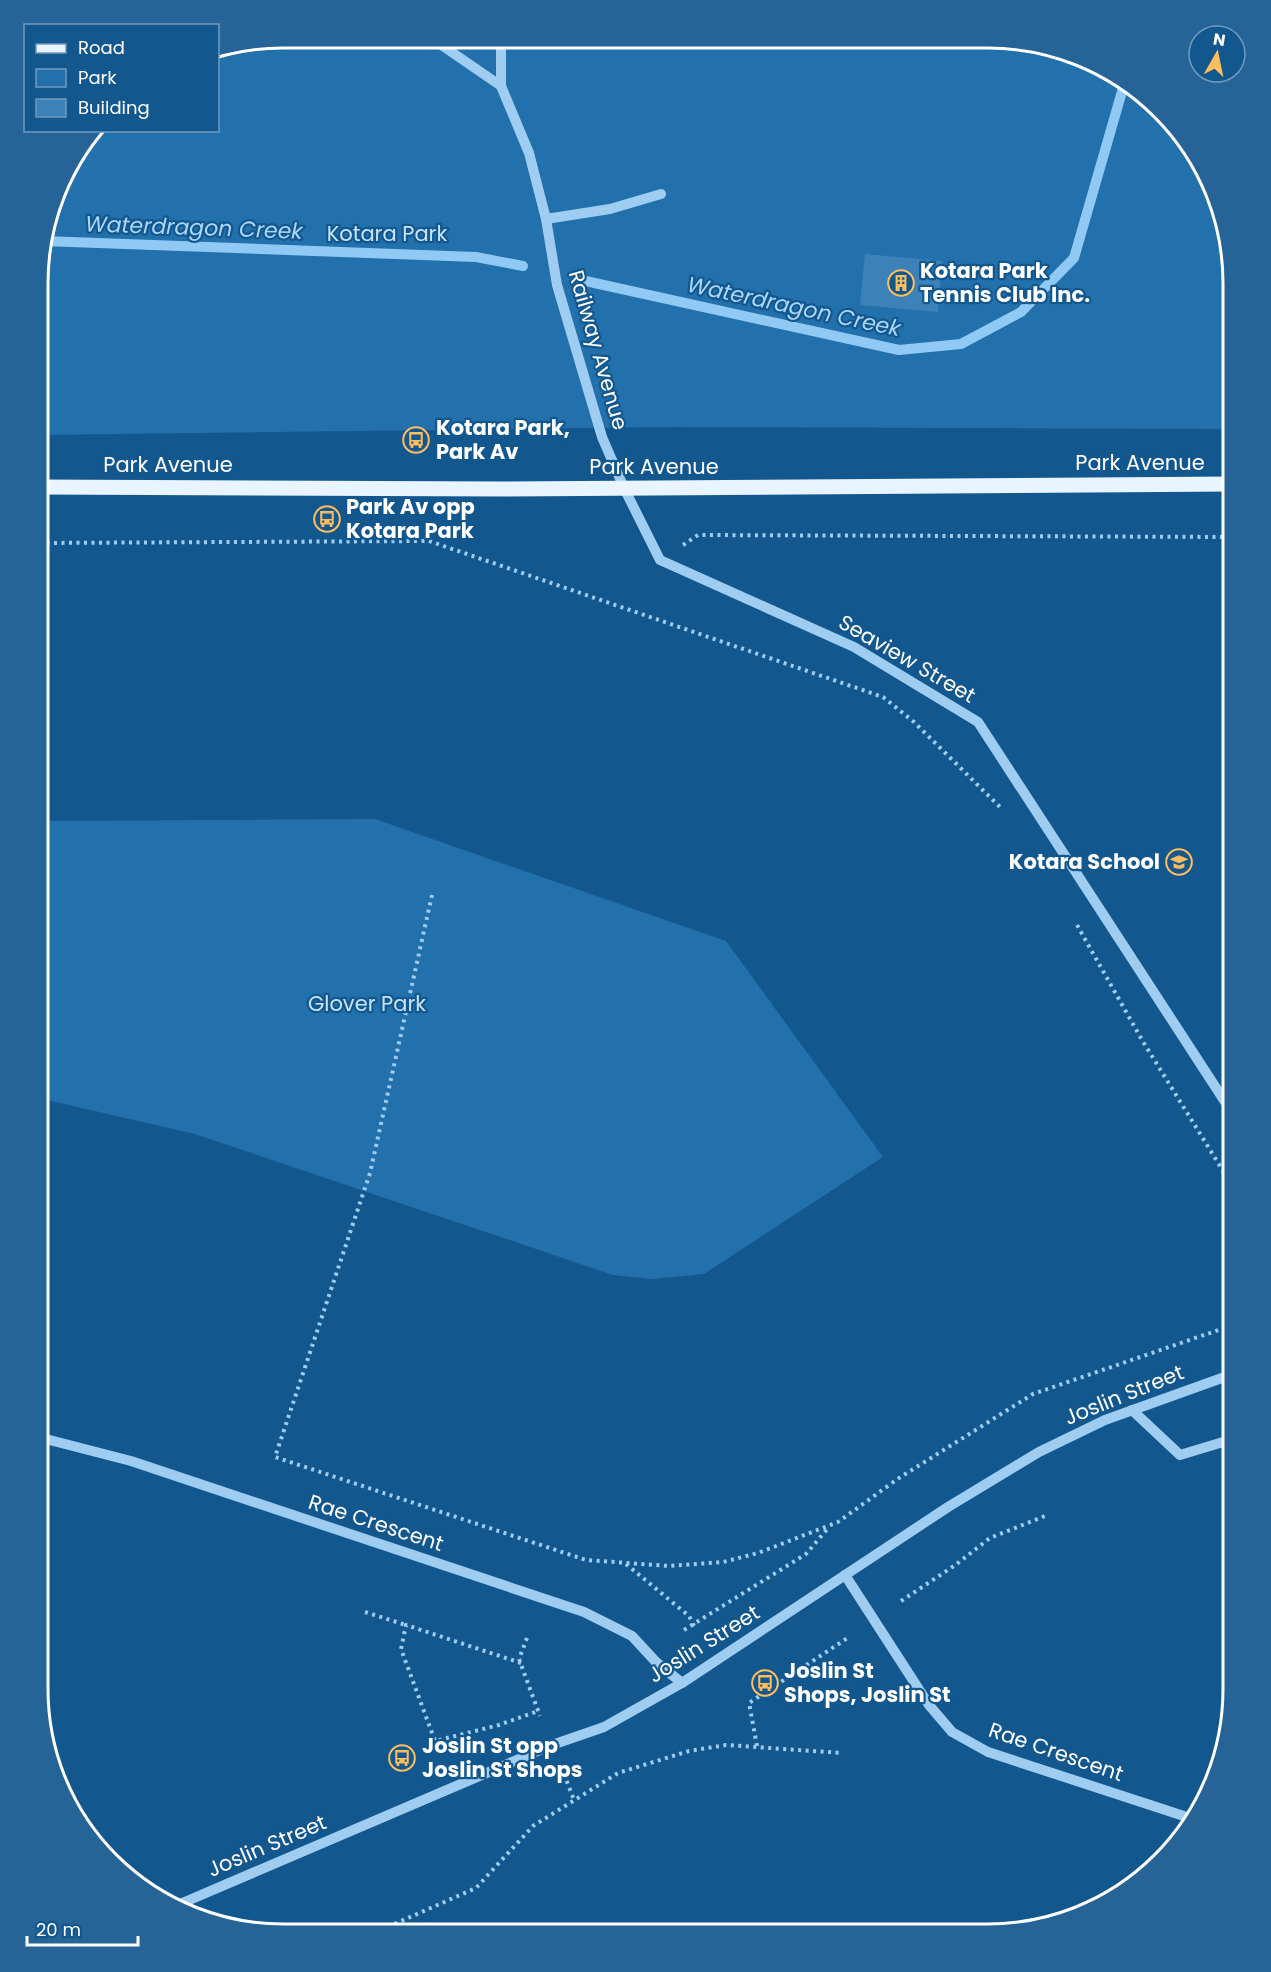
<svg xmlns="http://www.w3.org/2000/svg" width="1271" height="1972" font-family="Poppins,sans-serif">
<rect width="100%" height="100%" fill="#13578f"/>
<g fill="#2270ac">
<polygon points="283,38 1020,40 1082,56 1137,88 1183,133 1215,189 1233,283 1233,429 672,427 39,435 40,251 63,174 96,131 218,130 218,50"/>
<polygon points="375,819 726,941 883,1157 704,1274 652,1279 613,1275 195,1134 38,1098 39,821"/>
</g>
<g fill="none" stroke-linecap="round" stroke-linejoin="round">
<g stroke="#90caf4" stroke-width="10">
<polyline points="43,241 476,257 523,266"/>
<polyline points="581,280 899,350 961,344 1021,312 1074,258 1125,81"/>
</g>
</g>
<g fill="#3c81b8">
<polygon points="865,254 942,261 938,312 860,305"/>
<polygon points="431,1922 436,1933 406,1933"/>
</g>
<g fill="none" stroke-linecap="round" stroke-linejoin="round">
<g stroke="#9ecdf1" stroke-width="4" stroke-dasharray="3 4.5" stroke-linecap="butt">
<polyline points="39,543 429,541 883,697 914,722 1001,808"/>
<polyline points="683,545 698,535 1233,537"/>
<polyline points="432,895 370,1173 275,1457 586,1560 669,1566 723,1562 758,1553 838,1522 899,1478 1033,1394 1233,1325"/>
<polyline points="1077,925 1142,1040 1233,1187"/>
<polyline points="626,1564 689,1616 694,1626"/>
<polyline points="901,1601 954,1566 990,1538 1045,1516"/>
<polyline points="365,1612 406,1625"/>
<polyline points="684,1630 806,1554 829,1527"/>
<polyline points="527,1638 519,1659 540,1716"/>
<polyline points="521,1663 406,1625 401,1649 435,1741 499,1725 538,1711"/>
<polyline points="757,1746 749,1703 849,1637"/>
<polyline points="564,1774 574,1800"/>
<polyline points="374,1933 476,1888 533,1826 618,1773 689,1751 726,1745 842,1753"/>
</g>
<g stroke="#9ecdf1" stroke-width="10">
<polyline points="423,38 437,42 501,86 529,153 546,219 557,285 602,437 624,488 660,560 854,647 978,722 1233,1114"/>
<polyline points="501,38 501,86"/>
<polyline points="546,219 610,209 661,194"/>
<polyline points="1132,1410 1180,1455 1233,1439"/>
<polyline points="38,1437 131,1461 584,1612 632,1636 656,1662 682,1683"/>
<polyline points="845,1575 929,1705 952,1732 988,1752 1193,1819"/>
<polyline points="173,1907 552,1745 604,1727 682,1683 948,1507 1039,1452 1105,1420 1233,1374"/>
</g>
<polyline stroke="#e8f4ff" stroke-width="15" points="39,487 504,489 1233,484"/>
</g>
<defs>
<g id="building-ring" transform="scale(1.35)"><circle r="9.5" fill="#13578f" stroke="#ffbe5e" stroke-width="1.5"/><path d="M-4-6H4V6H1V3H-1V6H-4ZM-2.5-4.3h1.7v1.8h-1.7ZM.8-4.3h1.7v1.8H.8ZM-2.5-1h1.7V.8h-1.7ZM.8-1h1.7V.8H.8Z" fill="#ffbe5e"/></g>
<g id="bus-ring" transform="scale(1.35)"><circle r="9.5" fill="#13578f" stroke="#ffbe5e" stroke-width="1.5"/><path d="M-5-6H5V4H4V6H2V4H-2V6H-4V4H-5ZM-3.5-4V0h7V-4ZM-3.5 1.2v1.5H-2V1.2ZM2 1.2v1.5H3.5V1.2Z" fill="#ffbe5e"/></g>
<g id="school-ring" transform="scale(1.35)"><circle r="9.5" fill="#13578f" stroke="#ffbe5e" stroke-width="1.5"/><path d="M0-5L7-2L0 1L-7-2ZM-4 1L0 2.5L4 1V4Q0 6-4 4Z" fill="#ffbe5e"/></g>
</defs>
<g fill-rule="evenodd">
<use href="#building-ring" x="901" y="283"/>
<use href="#bus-ring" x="416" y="440"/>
<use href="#bus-ring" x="327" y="519"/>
<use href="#school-ring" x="1179" y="862"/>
<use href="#bus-ring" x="765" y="1683"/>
<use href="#bus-ring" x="402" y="1758"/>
</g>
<g text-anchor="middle" stroke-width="4.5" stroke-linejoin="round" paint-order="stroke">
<g font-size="21" fill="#c5e4fc" stroke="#13578f">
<text x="387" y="241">Kotara Park</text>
<text x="367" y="1011">Glover Park</text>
</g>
<g font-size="21" font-weight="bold" fill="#fff" stroke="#13578f" text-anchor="start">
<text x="920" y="278">Kotara Park<tspan x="920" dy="24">Tennis Club Inc.</tspan></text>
<text x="436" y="435">Kotara Park,<tspan x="436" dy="24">Park Av</tspan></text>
<text x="346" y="514">Park Av opp<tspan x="346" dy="24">Kotara Park</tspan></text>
<text x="1160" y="869" text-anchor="end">Kotara School</text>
<text x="784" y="1678">Joslin St<tspan x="784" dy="24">Shops, Joslin St</tspan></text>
<text x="422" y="1753">Joslin St opp<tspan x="422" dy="24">Joslin St Shops</tspan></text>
</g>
<g font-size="21" fill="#fff" stroke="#13578f">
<text transform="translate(598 350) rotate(74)" y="7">Railway Avenue</text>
<text x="1140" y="470">Park Avenue</text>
<text x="168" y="472">Park Avenue</text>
<text x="654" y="474">Park Avenue</text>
<text transform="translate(907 659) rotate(30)" y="7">Seaview Street</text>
<text transform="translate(1124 1395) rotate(-22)" y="7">Joslin Street</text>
<text transform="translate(376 1523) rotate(18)" y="7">Rae Crescent</text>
<text transform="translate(704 1644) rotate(-32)" y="7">Joslin Street</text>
<text transform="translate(1056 1752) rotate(19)" y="7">Rae Crescent</text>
<text transform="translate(267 1846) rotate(-23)" y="7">Joslin Street</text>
</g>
<g font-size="22" font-style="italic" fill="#aad7f8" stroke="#13578f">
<text transform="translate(194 227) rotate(2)" y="8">Waterdragon Creek</text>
<text transform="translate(794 306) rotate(12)" y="8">Waterdragon Creek</text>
</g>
</g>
<path d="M0 0H1271V1972H0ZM283 48H988A235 235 0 0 1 1223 283V1689A235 235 0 0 1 988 1924H283A235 235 0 0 1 48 1689V283A235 235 0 0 1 283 48Z" fill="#266498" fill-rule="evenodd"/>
<path fill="none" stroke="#fff" stroke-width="3" d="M283 48H988A235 235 0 0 1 1223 283V1689A235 235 0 0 1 988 1924H283A235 235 0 0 1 48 1689V283A235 235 0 0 1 283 48Z"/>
<rect x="24" y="24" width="195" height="108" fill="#13578f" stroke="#719abc" stroke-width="1.5"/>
<rect x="36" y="44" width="30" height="9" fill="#e8f4ff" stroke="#719abc" stroke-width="1.5"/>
<text x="78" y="54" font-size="18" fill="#ffffff">Road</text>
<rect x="36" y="69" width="30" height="18" fill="#2270ac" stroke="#719abc" stroke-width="1.5"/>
<text x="78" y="84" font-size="18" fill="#ffffff">Park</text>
<rect x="36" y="99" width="30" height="18" fill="#3c81b8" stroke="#719abc" stroke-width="1.5"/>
<text x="78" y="114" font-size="18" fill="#ffffff">Building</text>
<g transform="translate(1217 54) rotate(9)"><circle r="28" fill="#13578f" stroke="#719abc" stroke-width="1.5"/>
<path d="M0-4.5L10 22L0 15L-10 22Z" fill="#ffbe5e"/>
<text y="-9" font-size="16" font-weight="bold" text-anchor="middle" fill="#ffffff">N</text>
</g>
<path d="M27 1936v9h111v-9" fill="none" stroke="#ffffff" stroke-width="3"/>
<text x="36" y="1936" font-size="18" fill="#ffffff" stroke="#13578f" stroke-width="4.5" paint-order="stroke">20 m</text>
</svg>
